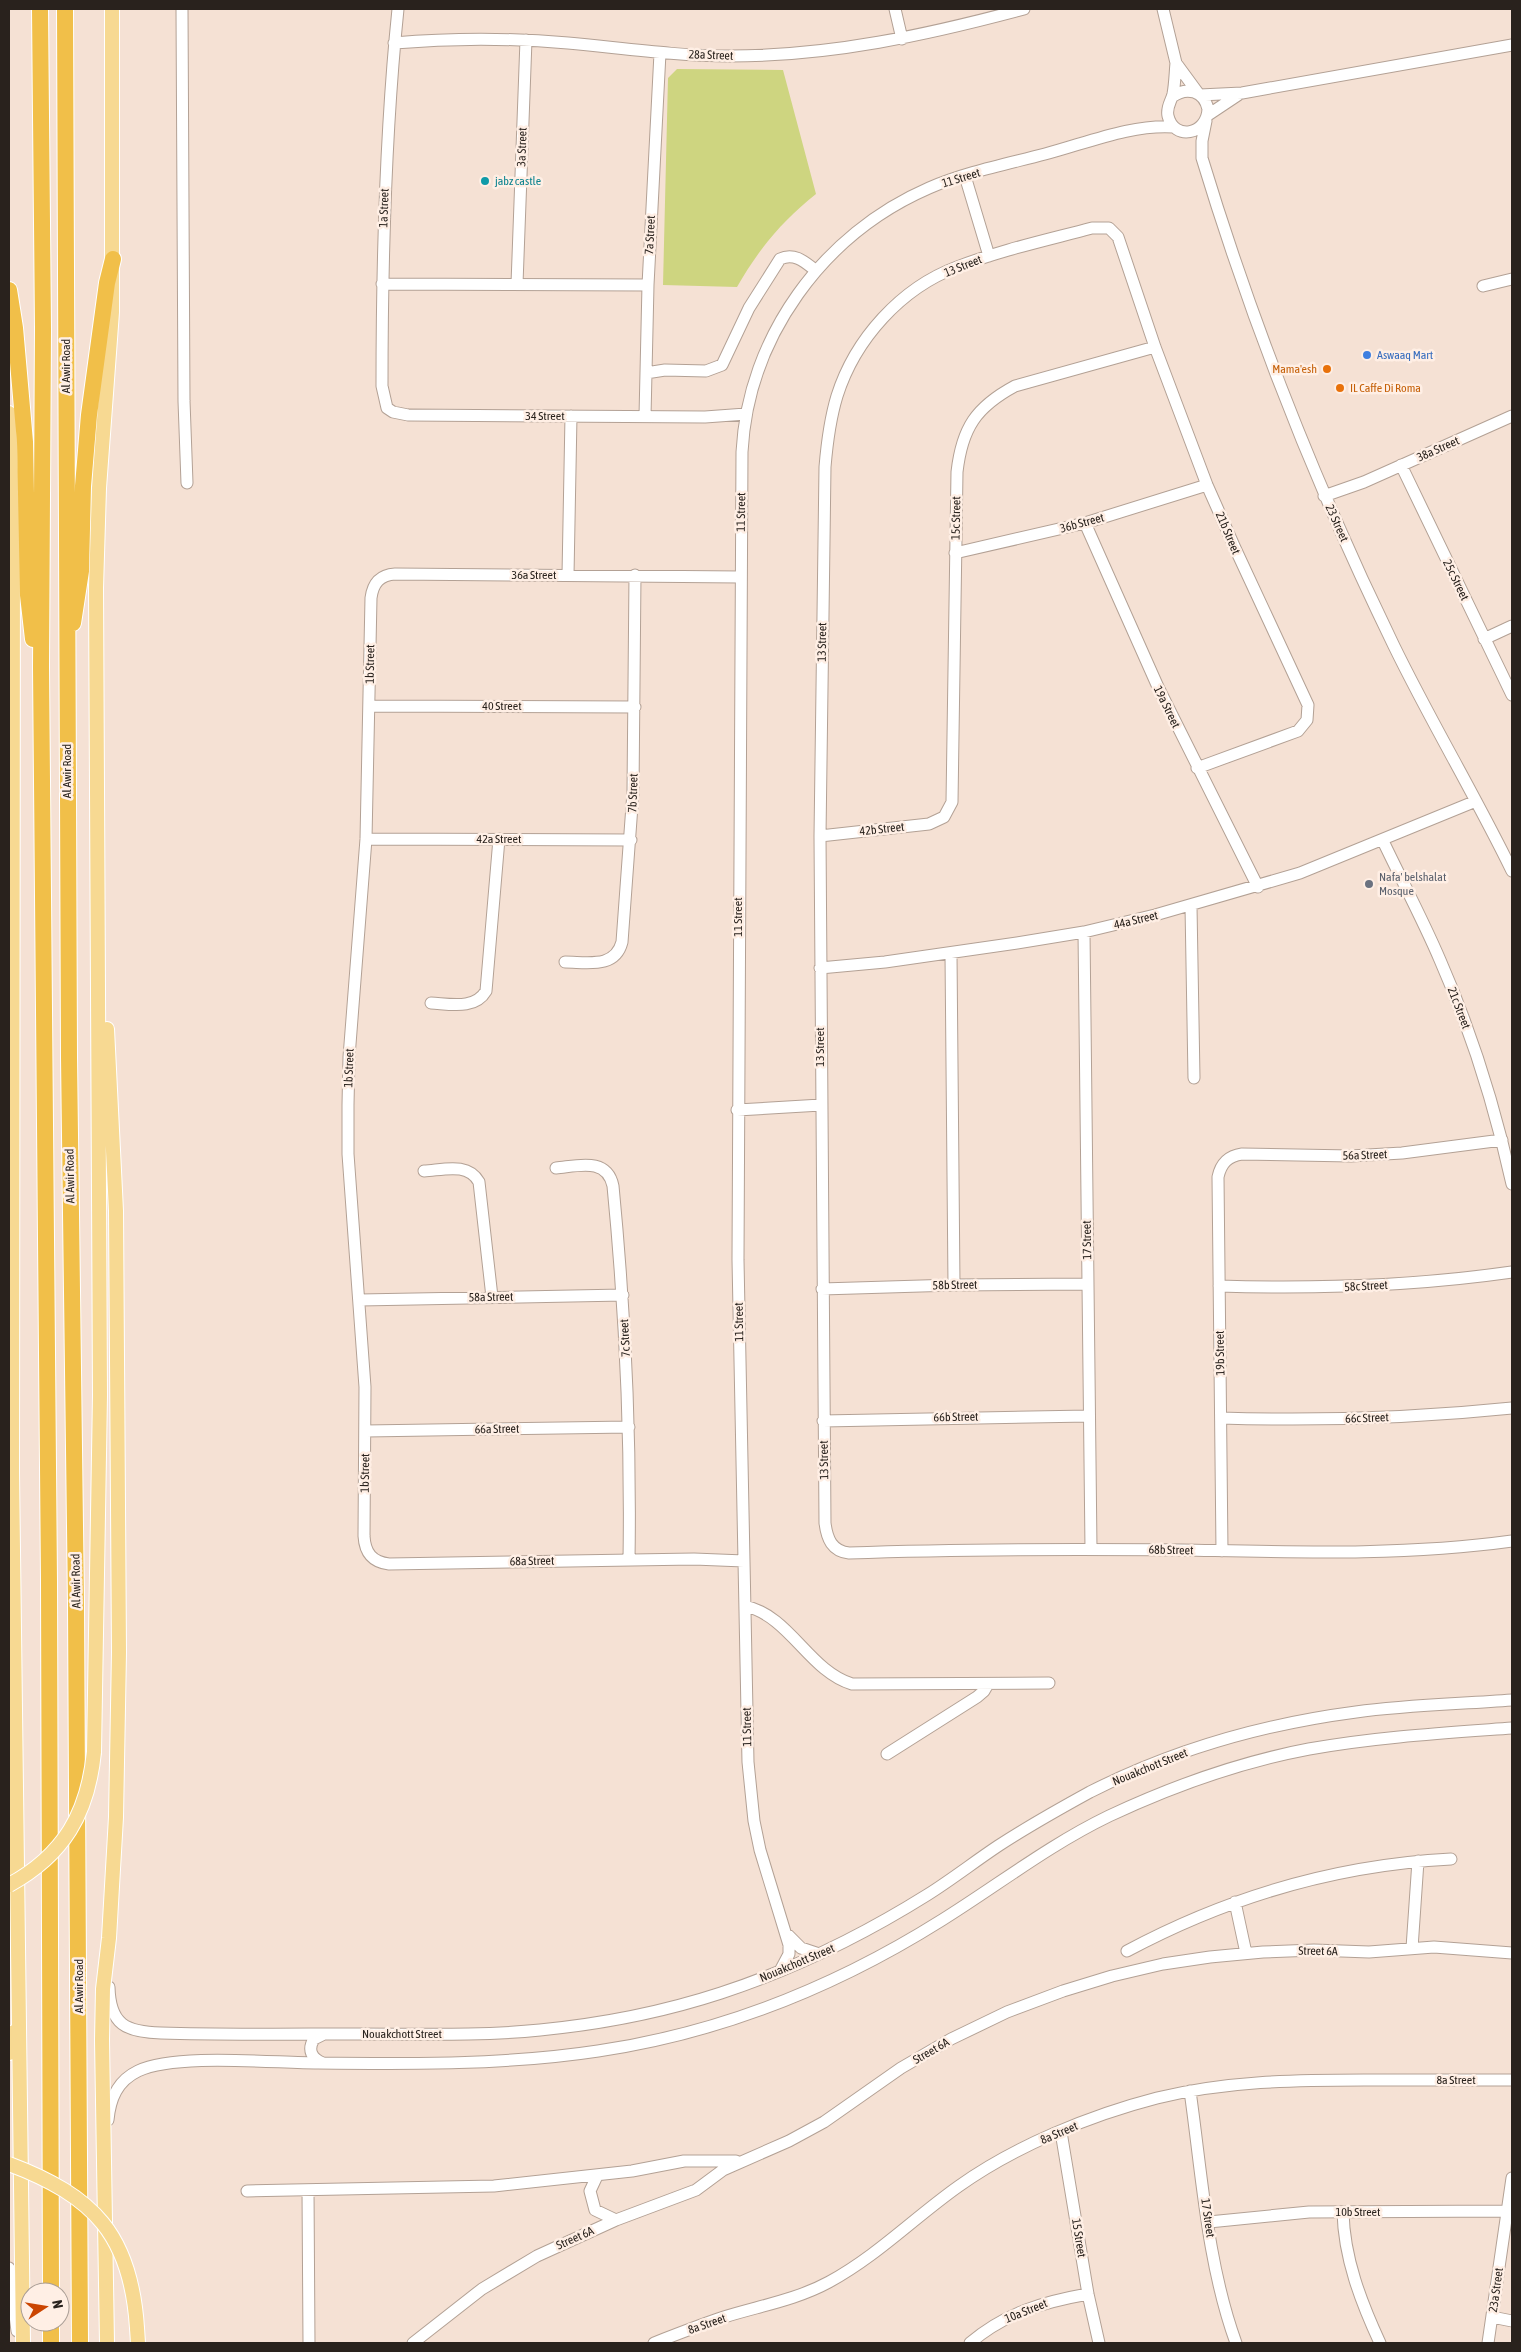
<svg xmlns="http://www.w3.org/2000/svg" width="1521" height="2352" viewBox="0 0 1521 2352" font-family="'Asap Condensed',sans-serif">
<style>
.green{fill:#ced580}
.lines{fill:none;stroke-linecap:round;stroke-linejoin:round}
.minor-casing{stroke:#b3a195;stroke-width:13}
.major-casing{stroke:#fff;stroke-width:16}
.highway-casing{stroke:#fff;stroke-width:18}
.minor{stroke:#fff;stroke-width:11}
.major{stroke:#f7d992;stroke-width:14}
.highway{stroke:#f1bf49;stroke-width:16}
.major-bridge-casing{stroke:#fff;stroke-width:16;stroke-linecap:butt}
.major-bridge{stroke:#f7d992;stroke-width:14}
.culture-dot{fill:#0f9aa8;stroke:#ffefe5;stroke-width:2}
.shop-dot{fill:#3f7fe0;stroke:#ffefe5;stroke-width:2}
.food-dot{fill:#e8710a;stroke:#ffefe5;stroke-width:2}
.worship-dot{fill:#6b7280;stroke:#ffefe5;stroke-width:2}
.labels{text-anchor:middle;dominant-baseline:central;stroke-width:5;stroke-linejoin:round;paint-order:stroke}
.street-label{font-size:12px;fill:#29221d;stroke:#ffefe5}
.culture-label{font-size:12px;fill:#0d838f;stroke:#ffefe5;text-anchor:start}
.shop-label{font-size:12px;fill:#366cbe;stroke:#ffefe5;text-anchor:start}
.food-label{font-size:12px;fill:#c56008;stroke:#ffefe5;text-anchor:end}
.worship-label{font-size:12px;fill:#5b616d;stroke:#ffefe5;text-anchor:start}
</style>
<rect width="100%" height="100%" fill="#f5e1d4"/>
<path class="green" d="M677 69 783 70 816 194C783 220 758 250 737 287L663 285 668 78Z"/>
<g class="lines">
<g class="minor-casing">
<path id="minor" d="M182 9 184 401 187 483
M398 9C385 135 382 260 382 386L387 408 393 412 408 415 705 417 746 414
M895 9 902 39
M1163 9 1176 63 1198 93
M394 43C452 38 510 38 568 43 622 48 676 56 730 56 831 56 927 35 1024 9
M1200 95 1242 93 1512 45
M1172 97C1187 86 1204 91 1208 109 1207 135 1174 141 1168 116 1166 107 1171 102 1173 94 1175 83 1175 73 1176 63
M1208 115 1238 95
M1206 121 1202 141V158C1253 326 1317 488 1394 646 1431 722 1475 795 1512 871
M965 176 989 256
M382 284 648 285
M517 284 526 40
M1483 286 1512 279
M646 373 665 370 706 371 722 365 749 308 780 259C794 252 805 262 815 270
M645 416 648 285 660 53
M1401 465 1512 695
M1324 496 1364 482 1512 416
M1085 523 1158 687 1258 887
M955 553 1085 523 1207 485
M568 575 571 416
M740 577 395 574C380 575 373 583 371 598L366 839 349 1057 348 1105V1154L365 1387 364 1536C365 1553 372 1562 389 1564L694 1559 744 1561
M1484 639 1512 626
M370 706 635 707
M1197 768 1298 731 1307 720 1308 705 1235 548 1207 485 1155 347 1118 237 1109 228H1092C1047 240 1001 250 957 267 901 288 855 339 837 396 830 419 827 443 825 467L820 836 825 1523C827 1539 832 1551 849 1553 961 1549 1072 1549 1183 1550 1293 1552 1403 1556 1512 1541
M820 836 929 824 944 817 952 802 957 472C962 428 976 407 1015 386L1155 347
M366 839 631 840
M1383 841C1402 881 1423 920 1440 960 1472 1033 1495 1107 1512 1184
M1191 906 1194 1078
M1084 932 1091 1549
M951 954 954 1285
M565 962C587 962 615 969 622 942L633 792 635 575
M820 968 885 962 1017 943 1084 932 1155 915 1300 873 1476 801
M431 1003C450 1004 475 1010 486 991L499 839
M737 1110 821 1105
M556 1168C578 1166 607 1157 613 1186 625 1310 631 1435 629 1560
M424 1171C443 1170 468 1162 479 1182L492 1297
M1219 1286C1318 1289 1414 1286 1512 1272
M822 1289 954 1285 1088 1284
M360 1300 623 1295
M1221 1418C1318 1421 1415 1418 1512 1408
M823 1421 1089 1416
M366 1431 629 1427
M1222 1551 1218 1177C1221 1163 1228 1156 1242 1154L1351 1156 1402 1153 1502 1140
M745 1606C790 1616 809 1671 852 1684L1049 1683
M887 1754 977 1697 984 1691 988 1684
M1235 1902 1246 1953
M788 1935 801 1948 819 1954
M1412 1948 1418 1861
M1127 1951C1228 1897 1336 1865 1451 1859
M780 1971 789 1954V1945L760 1850 754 1821 748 1762 738 1260 742 452C748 337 823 234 929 188 966 172 1007 164 1045 154 1087 143 1131 124 1174 127
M109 1987C110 2025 126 2032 161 2033 228 2035 295 2034 361 2034 420 2034 481 2036 540 2030 601 2024 663 2012 721 1993 794 1969 863 1935 927 1895 951 1880 974 1862 998 1846 1027 1827 1059 1809 1090 1792 1173 1750 1264 1724 1356 1712 1407 1705 1460 1704 1512 1700
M323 2063C312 2059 307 2050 314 2039L324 2034
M1190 2091C1202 2175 1207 2263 1236 2343
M108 2120C110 2099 117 2081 138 2071 176 2053 273 2063 318 2063 411 2064 506 2065 598 2051 720 2033 837 1986 942 1920 998 1885 1049 1845 1109 1816 1173 1786 1240 1762 1309 1749 1376 1737 1444 1733 1512 1728
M1061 2132 1088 2294 1099 2343
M597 2176 590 2191 595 2210 616 2220
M308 2190 309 2343
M247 2191 494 2186 632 2171 684 2161H736
M1343 2212C1344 2258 1361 2302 1380 2343
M1209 2222 1309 2212 1507 2211
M9 2268 17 2331
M1492 2317 1512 2321
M413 2343 482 2289 537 2256 616 2220 696 2190 723 2170 789 2141 824 2122 901 2068 951 2039 1007 2012 1063 1991 1112 1976 1163 1964 1210 1957 1263 1952 1314 1950 1369 1952 1434 1947 1512 1953
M654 2343C677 2334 700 2325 724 2317 759 2306 796 2300 829 2282 877 2256 915 2217 959 2186 1015 2146 1091 2115 1157 2098 1226 2081 1294 2080 1364 2080 1413 2080 1463 2080 1512 2080
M970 2343C1005 2313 1043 2302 1088 2294
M1488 2343 1512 2178"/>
</g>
<g class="major-casing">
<path id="major" d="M9 413 13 530 12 1472 23 2343
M94 1752 100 1395 96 588 99 488 112 312V9
M9 2053 14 2032
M137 2328 138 2343
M107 2343 102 2040 103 1989 109 1938 116 1817 119 1652 116 1211 107 1029"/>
</g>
<g class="highway-casing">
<path id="highway" d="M40 9 43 329 41 667 49 1581 51 2292
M65 9 69 1057 76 1604 80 2343
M9 290 15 328 25 442 28 595 33 639
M73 623 81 571 83 486 89 415 107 283 113 259
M51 2322V2343"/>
</g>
<use href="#minor" class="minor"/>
<use href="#major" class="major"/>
<use href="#highway" class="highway"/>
<g class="major-bridge-casing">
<path id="major-bridge" d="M9 1885C64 1855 88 1813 94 1752
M9 2164C94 2196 131 2235 137 2328"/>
</g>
<use href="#major-bridge" class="major-bridge"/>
</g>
<circle class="culture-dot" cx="485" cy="181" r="5"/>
<circle class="shop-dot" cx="1367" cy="355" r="5"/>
<g class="food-dot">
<circle cx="1327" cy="369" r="5"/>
<circle cx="1340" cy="388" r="5"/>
</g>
<circle class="worship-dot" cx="1369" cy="884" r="5"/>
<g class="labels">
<g class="street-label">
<text transform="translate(711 55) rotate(2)">28a Street</text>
<text transform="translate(522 147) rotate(-88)">3a Street</text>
<text transform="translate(961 178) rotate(-17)">11 Street</text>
<text transform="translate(384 208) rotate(-88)">1a Street</text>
<text transform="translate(650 235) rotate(-87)">7a Street</text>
<text transform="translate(963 266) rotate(-22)">13 Street</text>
<text transform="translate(66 366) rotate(-90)">Al Awir Road</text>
<text x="545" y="416">34 Street</text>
<text transform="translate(1438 449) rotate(-24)">38a Street</text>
<text transform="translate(741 512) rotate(-89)">11 Street</text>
<text transform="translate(956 518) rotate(-89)">15c Street</text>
<text transform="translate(1082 523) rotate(-15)">36b Street</text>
<text transform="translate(1337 523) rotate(66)">23 Street</text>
<text transform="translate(1228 533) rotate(67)">21b Street</text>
<text x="534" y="575">36a Street</text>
<text transform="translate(1456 580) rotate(64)">25c Street</text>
<text transform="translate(822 642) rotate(-89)">13 Street</text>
<text transform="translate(370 664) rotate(-89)">1b Street</text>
<text x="502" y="706">40 Street</text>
<text transform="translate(1167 707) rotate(64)">19a Street</text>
<text transform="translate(67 771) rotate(-90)">Al Awir Road</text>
<text transform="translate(633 793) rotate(-88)">7b Street</text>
<text transform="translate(882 829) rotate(-6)">42b Street</text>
<text x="499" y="839">42a Street</text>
<text transform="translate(738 917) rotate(-90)">11 Street</text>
<text transform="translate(1136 920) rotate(-13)">44a Street</text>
<text transform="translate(1459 1008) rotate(69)">21c Street</text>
<text transform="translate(820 1047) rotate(-90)">13 Street</text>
<text transform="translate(349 1068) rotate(-88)">1b Street</text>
<text transform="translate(1365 1155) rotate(-2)">56a Street</text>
<text transform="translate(70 1176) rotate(-91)">Al Awir Road</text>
<text transform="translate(1087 1240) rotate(-91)">17 Street</text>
<text transform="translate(955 1285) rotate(-1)">58b Street</text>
<text transform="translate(1366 1286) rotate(-3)">58c Street</text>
<text transform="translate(491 1297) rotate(-1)">58a Street</text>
<text transform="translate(739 1322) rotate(-91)">11 Street</text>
<text transform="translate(625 1338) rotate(-93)">7c Street</text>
<text transform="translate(1220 1353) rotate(-91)">19b Street</text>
<text transform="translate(956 1417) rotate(-1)">66b Street</text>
<text transform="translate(1367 1418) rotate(-2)">66c Street</text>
<text transform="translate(497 1429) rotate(-1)">66a Street</text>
<text transform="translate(824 1460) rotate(-91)">13 Street</text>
<text transform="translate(365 1473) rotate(-89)">1b Street</text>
<text transform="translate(1171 1550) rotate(1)">68b Street</text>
<text transform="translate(532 1561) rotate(-1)">68a Street</text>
<text transform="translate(76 1581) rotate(-91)">Al Awir Road</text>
<text transform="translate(747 1727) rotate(-91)">11 Street</text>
<text transform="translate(1150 1767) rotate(-22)">Nouakchott Street</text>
<text transform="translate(1318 1951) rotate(1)">Street 6A</text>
<text transform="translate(797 1963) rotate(-23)">Nouakchott Street</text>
<text transform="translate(79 1986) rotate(-90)">Al Awir Road</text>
<text x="402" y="2034">Nouakchott Street</text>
<text transform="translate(931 2051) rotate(-30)">Street 6A</text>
<text x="1456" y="2080">8a Street</text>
<text transform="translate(1059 2133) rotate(-23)">8a Street</text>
<text x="1358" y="2212">10b Street</text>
<text transform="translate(1208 2218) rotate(82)">17 Street</text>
<text transform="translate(575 2238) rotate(-24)">Street 6A</text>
<text transform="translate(1079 2238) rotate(81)">15 Street</text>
<text transform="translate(1496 2290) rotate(-82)">23a Street</text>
<text transform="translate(1026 2311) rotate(-22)">10a Street</text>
<text transform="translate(707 2324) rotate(-19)">8a Street</text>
</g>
<g class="culture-label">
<text x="495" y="181">jabz castle</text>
</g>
<g class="shop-label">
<text x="1377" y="355">Aswaaq Mart</text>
</g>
<g class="food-label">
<text x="1317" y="369">Mama'esh</text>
<text x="1350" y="388" text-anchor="start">IL Caffe Di Roma</text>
</g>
<g class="worship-label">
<text x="1379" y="877">Nafa' belshalat<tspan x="1379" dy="14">Mosque</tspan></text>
</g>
</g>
<rect width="1521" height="2352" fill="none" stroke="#29221d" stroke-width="20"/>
<g transform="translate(45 2307) rotate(78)"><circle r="24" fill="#ffefe5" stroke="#a99d95"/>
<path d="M0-4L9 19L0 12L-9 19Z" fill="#cb4501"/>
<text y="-8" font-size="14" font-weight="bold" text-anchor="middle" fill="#29221d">N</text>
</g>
</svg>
